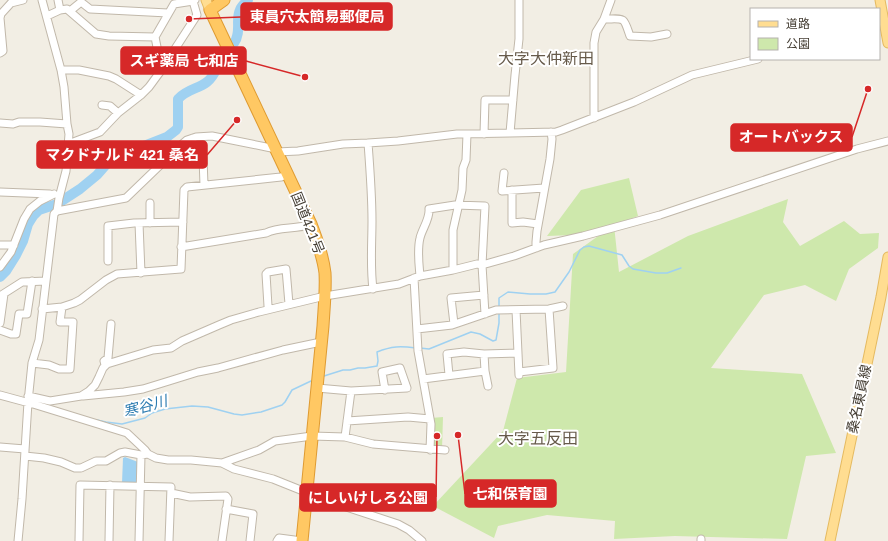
<svg xmlns="http://www.w3.org/2000/svg" width="888" height="541" viewBox="0 0 888 541" font-family="Helvetica,'Noto Sans JP',sans-serif">
<style>
.green{fill:#cee8ac}
.water{fill:#9fd1f1}
.lines{fill:none;stroke-linecap:round;stroke-linejoin:round}
.stream{stroke:#9fd1f1;stroke-width:1.5}
.river{stroke:#9fd1f1;stroke-width:10}
.minor-casing{stroke:#c1b8aa;stroke-width:9}
.major-casing{stroke:#e5ba60;stroke-width:11}
.highway-casing{stroke:#df9b32;stroke-width:13}
.minor{stroke:#fff;stroke-width:7}
.major{stroke:#ffdd91;stroke-width:9}
.highway{stroke:#ffc863;stroke-width:11}
.labels{text-anchor:middle;dominant-baseline:central;stroke-width:4;stroke-linejoin:round;paint-order:stroke}
.street-label{font-size:14px;fill:#453e34;stroke:#fff}
.water-label{font-size:15px;font-style:italic;fill:#2d7cb1;stroke:#fff}
.quarter-label{font-size:16px;fill:#675b4b;stroke:#fff}
.leader{fill:none;stroke:#d62828;stroke-width:1.5}
.callout-dot{fill:#d62828;stroke:#fff;stroke-width:1.5}
.callout{fill:#d62828;stroke:#d62828;stroke-width:1.5}
.callout-label{font-size:15px;text-anchor:middle;font-weight:bold;fill:#fff}
</style>
<rect width="100%" height="100%" fill="#f2eee4"/>
<path class="green" d="M629 178 638 216 614 225 619 272 688 236 788 199 783 222 800 246 844 221 860 234 879 233 878 248 849 269 836 301 805 285 764 295 711 368 802 374 836 453 806 456 787 539 675 536 614 539 615 521 547 515 498 526 494 538 433 506 503 431 517 378 566 372 573 254 601 234 547 236 581 190Z
M443 417 442 449 431 448V418Z"/>
<path class="water" d="M125 457 138 462V482L136 484 122 483 123 458Z"/>
<g class="lines">
<path class="stream" d="M499 308V298L508 292 530 294H546L555 292 569 272 580 250 584 247 589 246 622 255 629 266 633 269 656 273H667L681 268
M420 348 429 349 471 332 480 334 493 341 496 340 499 323V312
M324 376 343 370H350L358 368H365L377 366 378 361 377 352C392 346 400 346 416 348
M97 420 106 422 122 424 145 418 152 413 165 409 192 406 208 407 234 414 242 415 261 412 282 405 285 402 292 390 311 381"/>
<path class="river" d="M0 277 6 271 16 255 23 241 28 224 33 216 39 210 57 204 80 189 97 175 111 159 167 137 176 130 178 127V99C187 89 198 89 207 82 216 75 218 63 224 55 227 51 231 47 234 43 242 32 235 19 240 10 241 6 245 3 248 0"/>
<g class="minor-casing">
<path id="minor" d="M58 0 60 10
M70 11 81 2 90 9 168 13
M47 16 60 10 67 9 96 34 109 36 155 37 174 4 193 1
M604 19C626 19 623 16 630 36L651 37 667 34
M155 37 158 52
M0 53 3 51 0 18 1 14 11 3 23 0
M61 70H79L109 76 116 79 141 95
M102 105 110 106 118 113
M594 118V43L596 32 604 19 611 0
M0 123 13 124 19 122H40L67 124
M510 133 515 75 519 39V0
M484 134 485 100H513
M193 138 192 156H202L203 158 204 185
M368 143C370 169 372 195 372 221 372 243 370 266 373 289
M68 144 100 132 118 113 141 95 149 87 160 72 197 15 193 1 195 0
M277 152 298 151 343 144 368 143 398 141 457 134 510 133 556 132 562 130 634 102 692 75 758 59
M504 173 502 191 544 188
M512 190V223L523 222 538 224
M0 192 50 194
M150 203V223
M57 211 126 198 180 146 187 140 196 137 212 136 276 149
M139 223 141 273
M0 245H14
M181 247 266 233C280 226 296 230 311 224
M536 248V242L537 231 550 159 552 139 551 132
M108 261V226L134 223 183 222
M0 267 11 252 24 219 30 209 40 201 54 194
M453 270V230L462 190 463 168 466 160 467 134
M420 276C419 264 417 250 420 238 422 229 430 219 429 209L455 205 485 206 482 265 485 314
M414 278 418 351 431 424 430 450
M0 296 22 282 46 281
M42 309 62 307 74 303 80 300 106 280 117 274 181 269 184 190 187 187 281 177 288 174
M270 309 268 306 266 274 268 272 286 269 289 304
M516 310 519 375
M0 323 4 294
M454 324 451 298 484 295
M417 329 452 325 496 310 549 309 563 306
M0 330 11 334H16L19 314H27L32 281
M484 354 485 371 488 386
M32 363 49 365 59 369H70L73 322H60L62 307
M105 365 104 361 108 358 111 324
M519 372 553 368 549 309
M449 375 447 354 464 352 484 354 518 353
M423 379 485 371
M317 388 351 391 407 388 400 368 382 372 385 390
M0 395 33 404 127 433 145 450 148 454
M28 396 50 401 81 396 89 391 95 385 99 377 103 368 107 364 153 350 171 348 182 341 219 325 231 320 259 312 325 296 399 284 420 276 453 270 477 264 482 265 514 256 544 245 583 236 660 215 857 149 888 141
M83 396 124 392 143 389 169 381 198 372 218 368 283 350 321 342
M347 421 408 417 430 419
M345 437 351 391
M0 447 25 449
M25 456 44 458 61 462 75 468H81L96 461H106L120 453 125 452 141 455 148 454 156 458 168 460H191L222 463 234 469 273 479 328 501 398 524 409 530 422 541
M222 463 259 450 275 441 312 436 345 437 373 444 445 450
M171 493 190 497 226 496 228 499 222 541
M226 509 253 514 250 541
M18 541 22 499 28 402 32 363 39 340 54 214 57 211 59 198 66 171 69 134 67 124 64 87 61 70 42 0
M79 541 80 485 171 487 169 541
M109 541 110 485
M139 541 141 455
M277 541 279 538 302 541
M701 541V539"/>
</g>
<g class="major-casing">
<path id="major" d="M206 0 210 10
M880 0 888 43
M830 541 881 297 888 257"/>
</g>
<g class="highway-casing">
<path id="highway" d="M224 0 210 10 311 224C317 240 323 256 325 273 326 290 324 308 323 326L302 541"/>
</g>
<use href="#minor" class="minor"/>
<use href="#major" class="major"/>
<use href="#highway" class="highway"/>
</g>
<g class="labels">
<g class="street-label">
<text transform="translate(308 223) rotate(68)">国道421号</text>
<text transform="translate(859 399) rotate(-78)">桑名東員線</text>
</g>
<g class="water-label">
<text transform="translate(145 406) rotate(-15)">寒谷川</text>
</g>
<g class="quarter-label">
<text x="546" y="58">大字大仲新田</text>
<text x="538" y="438">大字五反田</text>
</g>
</g>
<path class="leader" d="M189 19L241 17M305 77L246 61M868 89L852 137M237 120L207 155M458 435L465 494M437 436L436 497"/>
<g class="callout-dot">
<circle cx="189" cy="19" r="4"/>
<circle cx="305" cy="77" r="4"/>
<circle cx="868" cy="89" r="4"/>
<circle cx="237" cy="120" r="4"/>
<circle cx="458" cy="435" r="4"/>
<circle cx="437" cy="436" r="4"/>
</g>
<g class="callout">
<rect x="241" y="3" width="151" height="27" rx="4"/>
<rect x="121" y="47" width="125" height="27" rx="4"/>
<rect x="731" y="124" width="121" height="27" rx="4"/>
<rect x="37" y="141" width="170" height="27" rx="4"/>
<rect x="465" y="480" width="91" height="27" rx="4"/>
<rect x="300" y="484" width="136" height="27" rx="4"/>
</g>
<g class="callout-label">
<text x="317" y="22">東員穴太簡易郵便局</text>
<text x="184" y="66">スギ薬局 七和店</text>
<text x="791" y="142">オートバックス</text>
<text x="122" y="160">マクドナルド 421 桑名</text>
<text x="510" y="499">七和保育園</text>
<text x="368" y="503">にしいけしろ公園</text>
</g>
<rect x="750" y="8" width="130" height="52" fill="#ffffff" stroke="#b5b2ae"/>
<rect x="758" y="21" width="20" height="6" fill="#ffdd91" stroke="#b5b2ae"/>
<text x="786" y="28" font-size="12" fill="#453e34">道路</text>
<rect x="758" y="38" width="20" height="12" fill="#cee8ac" stroke="#b5b2ae"/>
<text x="786" y="48" font-size="12" fill="#453e34">公園</text>
</svg>
